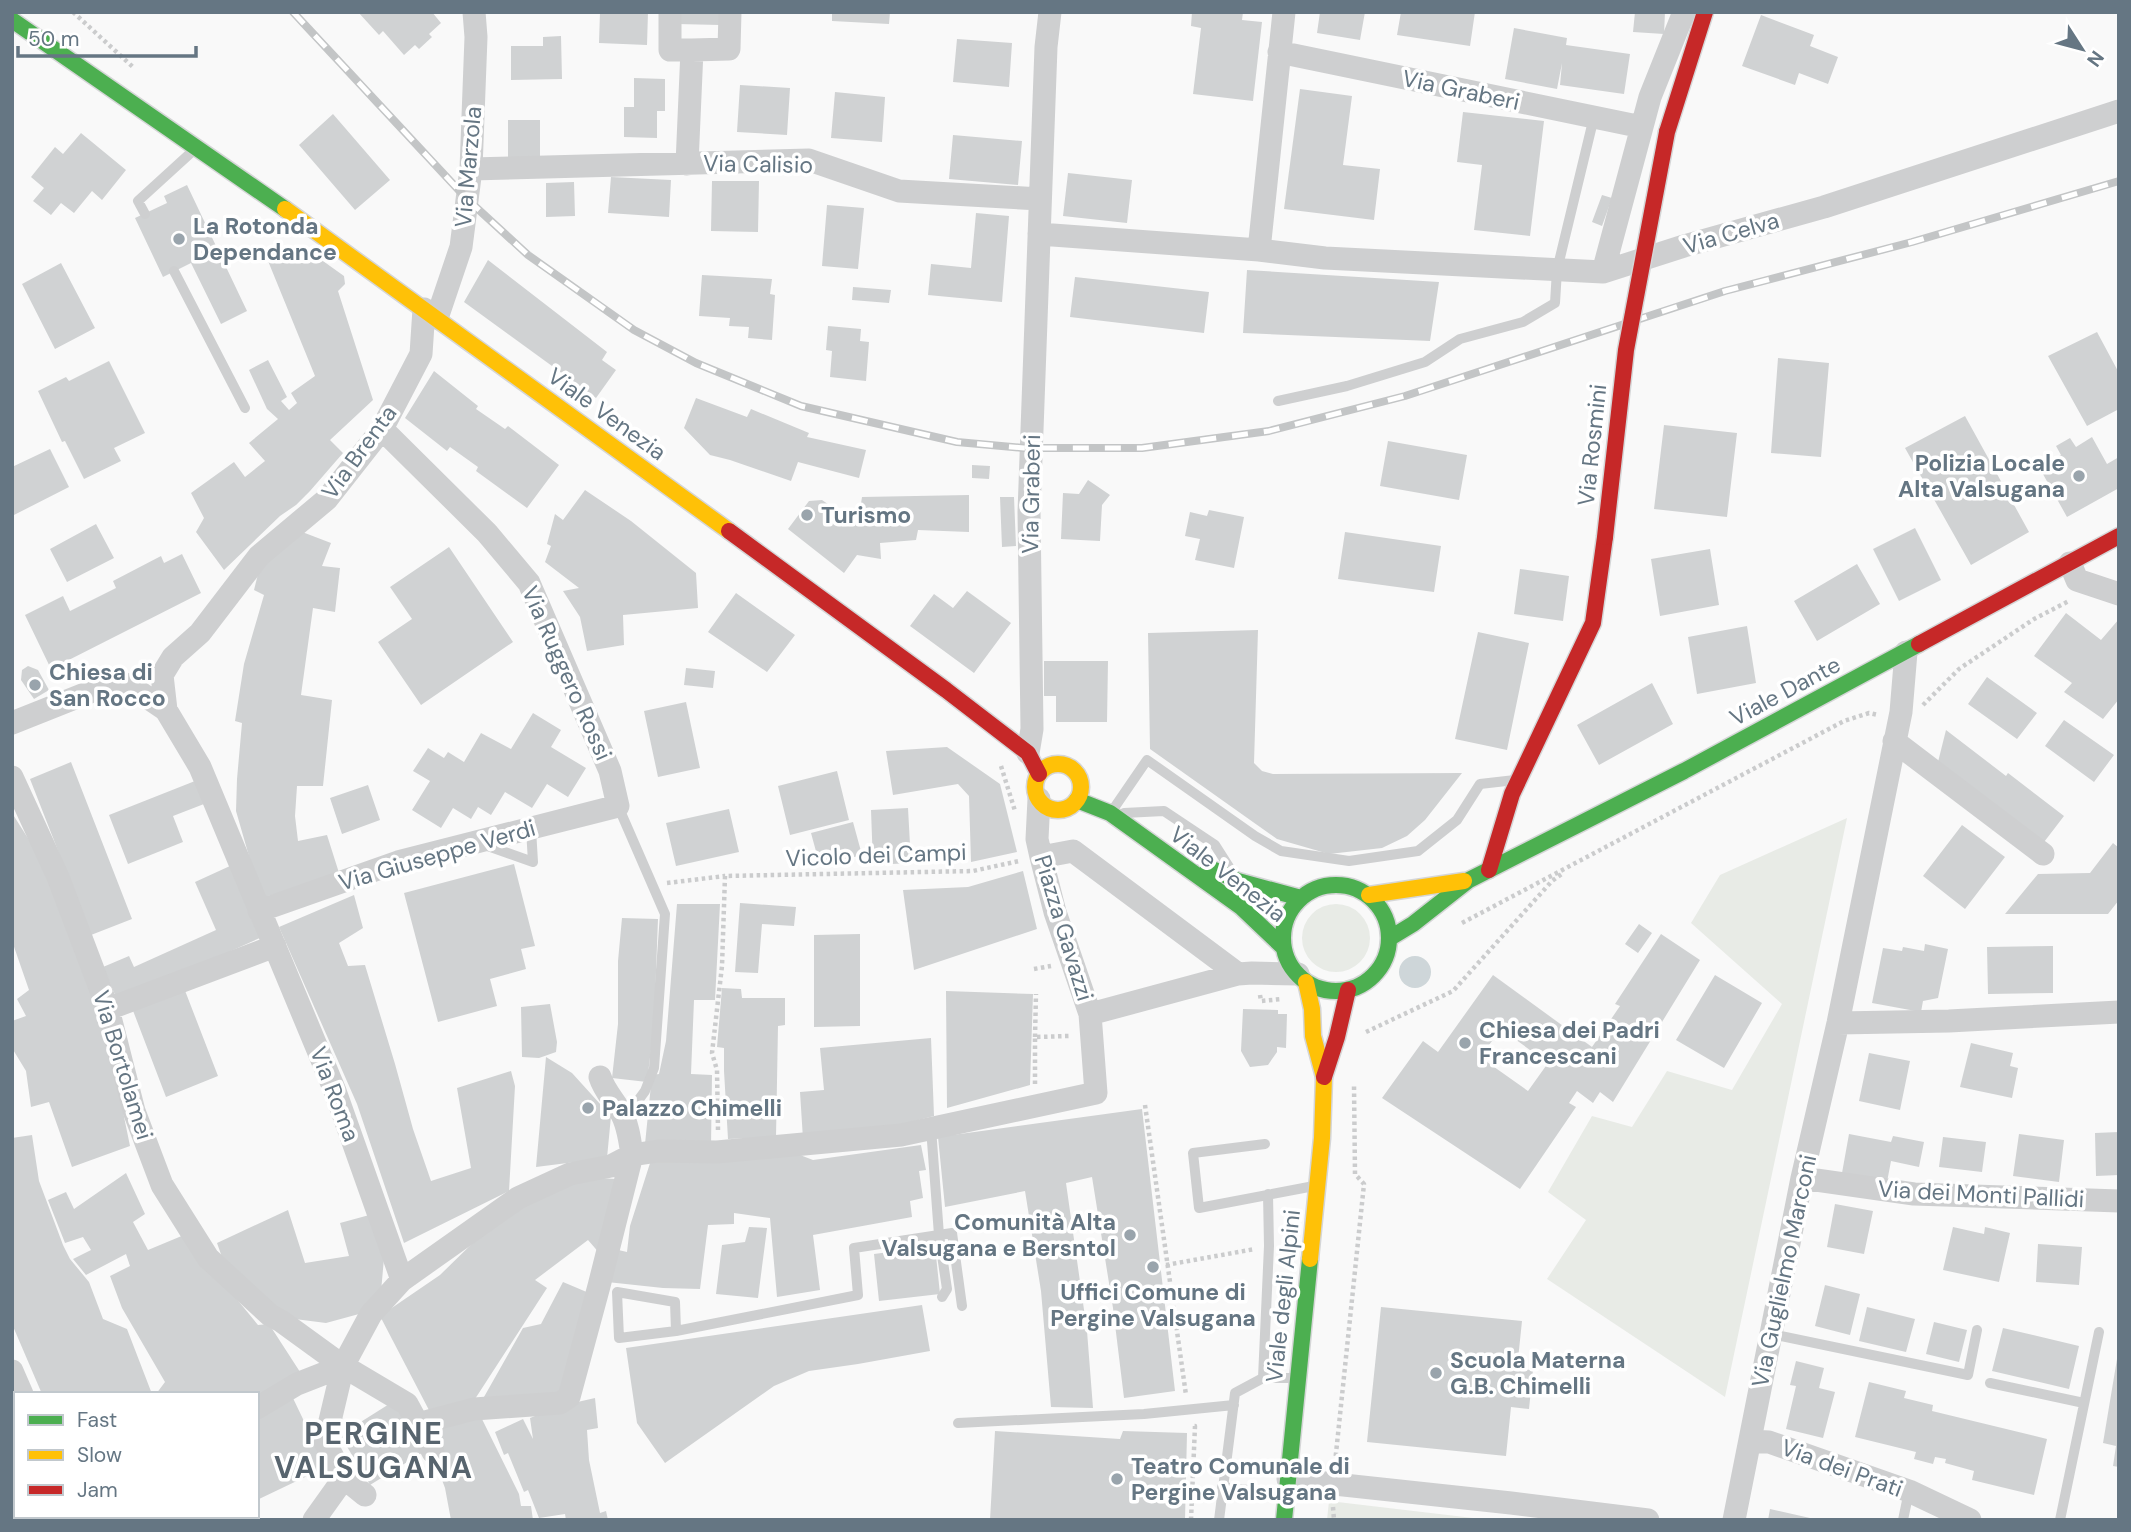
<svg xmlns="http://www.w3.org/2000/svg" width="2131" height="1532" viewBox="0 0 2131 1532" font-family="'DM Sans',sans-serif">
<style>
.green{fill:#e8ebe6}
.water{fill:#ced6d9}
.building{fill:#d0d2d3;fill-rule:evenodd}
.lines{fill:none;stroke-linecap:round;stroke-linejoin:round}
.fast-casing{stroke:#d5d6d7;stroke-width:19}
.slow-casing{stroke:#d5d6d7;stroke-width:19}
.jam-casing{stroke:#d5d6d7;stroke-width:19}
.path{stroke:#cbcccd;stroke-width:4.5;stroke-dasharray:3.5 3.5;stroke-linecap:butt}
.lane{stroke:#cecfd0;stroke-width:10}
.street{stroke:#cecfd0;stroke-width:23}
.fast{stroke:#4caf50;stroke-width:16}
.slow{stroke:#ffc107;stroke-width:16}
.jam{stroke:#c62828;stroke-width:16}
.rail-casing{stroke:#c3c5c6;stroke-width:8}
.rail{stroke:#fff;stroke-width:5;stroke-dasharray:16;stroke-linecap:butt}
.jam-bridge-casing{stroke:#d5d6d7;stroke-width:19;stroke-linecap:butt}
.jam-bridge{stroke:#c62828;stroke-width:16}
.poi-dot{fill:#99a4ac;stroke:#fff;stroke-width:2.5}
.labels{text-anchor:middle;dominant-baseline:central;stroke-width:7;stroke-linejoin:round;paint-order:stroke}
.street-label{font-size:23px;fill:#657683;stroke:#fff}
.poi-label{font-size:23px;font-weight:bold;fill:#657683;stroke:#fff;text-anchor:start}
.district-label{font-size:30px;font-weight:bold;letter-spacing:2px;fill:#57646e;stroke:#fff}
</style>
<rect width="100%" height="100%" fill="#f9f9f9"/>
<path class="green" d="M1847 818 1725 1397 1547 1279 1586 1220 1548 1192 1592 1116 1632 1127 1667 1071 1732 1090 1782 1004 1691 923 1720 875Z
M1302 938a34 34 0 1 1 68 0a34 34 0 1 1-68 0Z
M1329 1501 1490 1520H1327Z"/>
<path class="water" d="M1399 972a16 16 0 1 1 32 0a16 16 0 1 1-32 0Z"/>
<path class="building" d="M358 12H432L441 23 429 34 432 37 419 49 415 45 404 55 383 31 379 35Z
M600 12H648L647 45 599 43Z
M677 12H720V25L677 24Z
M832 12H890L889 24 832 21Z
M1192 12H1243L1242 20 1262 22 1253 101 1193 94 1201 28 1191 26Z
M1320 12H1365L1360 40 1317 33Z
M1401 12H1475L1470 46 1397 35Z
M1635 12H1665L1664 34 1633 32Z
M1761 15 1814 35 1810 46 1838 57 1828 84 1799 73 1795 85 1742 66Z
M1514 28 1567 38 1566 45 1630 54 1624 94 1560 85 1562 63 1557 89 1505 79Z
M561 36 562 79 511 80V46H543V37Z
M957 39 1012 43 1009 87 953 82Z
M634 78 665 79V111H657V138L624 137V107H634Z
M740 85 790 88 787 135 737 132Z
M1300 89 1352 96 1343 165 1380 169 1374 220 1284 209Z
M835 92 885 97 882 142 831 138Z
M1463 112 1544 121 1530 236 1474 230 1482 165 1457 162Z
M333 114 390 180 355 210 299 145Z
M508 120H540V161L508 162Z
M81 133 126 170 102 200 92 191 74 213 61 203 51 215 33 201 44 188 31 177 55 147 63 154Z
M953 135 1022 141 1018 185 949 179Z
M1068 173 1132 180 1127 223 1063 216Z
M611 177 671 180 669 217 608 213Z
M712 181H759L758 232 711 231Z
M574 182 575 216 546 217V183Z
M187 185 247 311 221 324 191 263 163 277 135 218 167 203 164 196Z
M1602 195 1612 198 1602 226 1592 222Z
M827 205 864 208 858 269 822 266Z
M976 213 1009 216 1002 302 928 295 931 264 971 268Z
M275 245 286 248 292 246 297 258 307 254 316 256 344 276 345 284 338 291 373 400 330 440 343 453 310 491 296 505 280 516 224 570 196 532 204 518 191 493 234 462 245 477 265 461 249 443 278 419 267 409 249 370 268 360 287 397 281 401 289 410 297 403 291 393 315 376 266 256 270 250Z
M488 260 607 352 602 360 616 370 596 398 464 302Z
M61 263 95 328 55 349 22 284Z
M1247 270 1439 282 1430 341 1243 333Z
M702 275 772 279 770 294 775 295 772 340 748 338 749 327 729 326 730 318 699 316Z
M1075 277 1209 292 1204 333 1070 317Z
M853 287 891 290 889 303 852 300Z
M828 326 861 329 860 341 869 342 866 381 830 377 832 351 826 350Z
M2097 332 2119 373V409L2087 426 2048 356Z
M1778 358 1829 363 1821 457 1771 453Z
M109 361 145 433 114 448 121 461 84 479 65 441 62 442 38 391 66 377 69 381Z
M434 371 478 406 476 409 505 429 508 426 559 465 527 508 476 471 478 467 450 447 447 451 405 418Z
M696 398 747 417 751 409 809 433 807 437 866 450 859 478 798 462 791 481 730 460 710 455 684 428Z
M1965 416 2029 532 1971 565 1905 448Z
M1664 425 1737 433 1727 517 1654 509Z
M2092 437 2107 464 2119 457V488L2067 517 2039 467 2061 455 2056 446 2070 438 2076 447Z
M1388 441 1467 455 1459 500 1380 486Z
M50 449 69 487 12 516V467Z
M972 465 990 466 989 479 972 478Z
M1088 480 1110 495 1102 505 1100 541 1061 539 1063 493 1079 494Z
M585 490 631 521 696 573 698 608 623 615 624 645 587 651 580 617 563 591 579 588 545 562 551 546 547 544 555 514 563 520Z
M969 495V532L918 530 916 540 880 543 881 559 857 555 844 573 788 529 809 501 822 500 854 522 859 517 862 497Z
M1000 497H1014L1016 546 1002 547Z
M1209 510 1244 517 1234 568 1195 560 1200 539 1185 536 1190 512 1207 516Z
M96 524 114 558 67 582 50 549Z
M1915 528 1941 580 1899 601 1873 549Z
M297 530 331 543 322 566 340 568 335 612 313 608 301 695 332 700 323 786H297L295 816 298 841 327 835 340 876 261 898 236 811 237 779 242 723 235 721 244 664 264 595 254 590 258 574 269 553Z
M1345 532 1441 546 1434 592 1338 579Z
M449 547 513 642 421 705 378 642 412 619 390 587Z
M1710 549 1719 605 1660 616 1651 559Z
M182 554 201 593 51 669 25 615 63 596 70 611 116 588 113 581 161 556 164 563Z
M1857 564 1880 604 1817 641 1794 601Z
M1520 569 1569 576 1563 621 1514 614Z
M967 591 1011 623 974 673 910 626 934 594 953 608Z
M736 593 795 635 767 672 708 632Z
M2066 613 2101 640 2119 619V699L2103 719 2064 692 2072 683 2034 656Z
M1747 626 1756 683 1697 694 1688 637Z
M1258 630 1254 763 1262 771 1273 774 1462 773 1425 820 1407 836 1382 848 1329 854 1277 839 1150 749 1148 633Z
M1478 632 1529 643 1507 750 1455 739Z
M1044 661H1108L1107 722H1056V696H1044Z
M28 666 38 670 49 690 34 699 21 680 22 670Z
M686 668 715 671 713 688 684 685Z
M1987 677 2037 713 2017 739 1968 704Z
M1652 683 1673 724 1599 765 1577 725Z
M686 702 700 768 658 777 644 711Z
M533 713 561 730 551 747 586 768 568 797 547 784 532 808 505 792 491 815 478 807 471 819 453 808 441 828 412 810 430 781 413 771 428 748 444 758 448 752 464 762 481 733 511 749Z
M2064 720 2114 755 2094 782 2045 746Z
M1946 730 2006 776 2008 773 2064 816 2041 846 1937 766Z
M947 747 1000 784 1017 852 971 862 969 796 958 784 893 795 886 751Z
M71 762 132 919 91 935 30 779Z
M837 771 849 820 790 835 778 786Z
M195 781 204 804 173 816 183 842 128 864 109 815Z
M368 785 380 820 342 834 330 798Z
M908 808 911 863 873 865 871 810Z
M729 809 739 852 676 866 666 823Z
M12 813 50 873 93 994 112 1058 130 1146 72 1167 49 1102 31 1107 26 1071 12 1048V1021L26 1016 17 999 29 990 12 941Z
M853 822 862 855 820 866 811 833Z
M1962 825 2005 857 1965 909 1923 876Z
M2113 843 2119 848V900L2108 914H2005L2038 874 2090 873Z
M514 864 535 946 521 949 526 969 490 979 497 1006 438 1022 404 893Z
M230 866 262 937 144 990 116 997 103 967 129 956 134 967 216 930 195 882Z
M1023 871 1037 929 914 970 903 890 968 887Z
M354 895 363 928 339 943 348 966 365 965 395 1064 413 1129 431 1181 471 1168 457 1088 511 1071 515 1086 509 1191 404 1243 357 1104 279 927Z
M740 903 796 907 794 926 762 924 758 973 735 972Z
M677 904H720L715 1000H694L691 1074 712 1075 711 1146 645 1144 652 1075 659 1074 666 1041Z
M622 918 658 919 654 1025 647 1082 612 1078 618 1024V961Z
M1639 924 1652 933 1638 953 1625 944Z
M860 934V1026L814 1027V935Z
M1661 934 1700 960 1613 1102 1600 1092 1593 1103 1577 1091 1569 1103 1576 1107 1520 1189 1382 1098 1423 1041 1438 1052 1493 975 1592 1047 1620 1006 1615 1004ZM1501 1029 1548 1063 1528 1091 1480 1057Z
M1925 944 1948 949 1938 998 1923 1001 1921 1012 1872 1003 1883 948 1902 951 1903 947 1924 951Z
M2053 946V993L1988 994 1987 947Z
M1715 975 1762 1003 1724 1068 1676 1040Z
M184 988 218 1076 166 1097 132 1008Z
M722 988 741 989 742 998H785V1025L778 1026 776 1137 728 1139 724 1071V1048L717 1047Z
M946 991 1033 994 1030 1085 947 1108Z
M550 1004 557 1042 556 1052 539 1058 522 1057 521 1007Z
M1243 1009 1278 1010V1014H1287L1286 1048 1277 1047V1052L1268 1065 1250 1067 1241 1051Z
M931 1038 934 1116 903 1124 803 1139 800 1092 824 1090 820 1048Z
M1971 1043 2013 1053 2010 1066 2018 1068 2012 1098 1960 1087Z
M1869 1053 1910 1061 1900 1110 1859 1101Z
M546 1057 572 1073 611 1116 607 1158 536 1167Z
M1142 1109 1175 1391 1124 1398 1113 1308 1092 1177 1066 1183 1087 1331 1093 1408 1051 1407 1041 1291 1025 1191 945 1207 938 1137Z
M2119 1132V1175L2096 1176 2095 1133Z
M1849 1134 1891 1142 1893 1136 1924 1142 1919 1167 1891 1161 1887 1182 1842 1173Z
M2019 1134 2064 1140 2059 1182 2013 1176Z
M32 1135 39 1181 63 1245 70 1259 89 1282 103 1319 127 1329 152 1394H42L12 1324V1138Z
M1943 1137 1986 1142 1982 1172 1939 1167Z
M921 1145 926 1170 919 1171 923 1198 910 1201 912 1217 813 1235 820 1290 777 1297 770 1218 734 1213V1224L708 1225 700 1289 663 1288 607 1282 614 1249 627 1252 630 1226 651 1160 800 1155 813 1160Z
M126 1173 145 1214 133 1222 148 1250 184 1235 258 1325 269 1324 302 1375 257 1402V1394H156L165 1382 122 1308 110 1276 130 1266 126 1254 86 1275 73 1259 91 1250 83 1237 65 1243 48 1200 66 1192 74 1209Z
M598 1178 617 1179 601 1255 588 1240 535 1280 547 1288 475 1399 431 1414 380 1316 440 1275 487 1229 532 1200 576 1179Z
M1835 1204 1873 1211 1864 1254 1827 1247Z
M288 1210 305 1263 349 1256 340 1223 373 1214 384 1258 381 1292 359 1314 326 1323 295 1319 264 1301 223 1260 217 1243Z
M749 1227 767 1228 758 1298 716 1294 722 1245 745 1242Z
M1953 1227 1984 1234 1985 1227 2010 1233 1999 1282 1943 1270Z
M2038 1244 2082 1247 2079 1285 2036 1282Z
M935 1246 940 1294 879 1301 874 1254Z
M563 1282 589 1293 558 1401 480 1404 523 1328 541 1324Z
M1825 1285 1860 1294 1850 1335 1815 1326Z
M922 1305 930 1351 858 1364 809 1371 774 1386 665 1463 637 1423 626 1348Z
M1381 1307 1522 1321 1517 1369 1533 1370 1529 1409 1511 1407 1506 1456 1367 1442Z
M1867 1307 1915 1319 1906 1352 1859 1341Z
M1934 1322 1967 1330 1959 1362 1926 1354Z
M2003 1328 2079 1346 2069 1389 1992 1371Z
M2117 1359H2119V1467L2113 1466 2116 1446 2103 1443Z
M1796 1361 1824 1368 1819 1388 1835 1392 1823 1438 1786 1429 1796 1386 1790 1385Z
M1869 1382 1906 1391 1904 1398 1933 1405 1932 1411 2047 1439 2034 1495 1972 1480 1974 1471 1945 1463 1946 1459 1935 1457 1933 1464 1914 1459 1916 1452 1855 1437Z
M291 1394 326 1467 257 1500V1415Z
M595 1398 598 1428 587 1430 589 1460 600 1513 606 1511 608 1520H566L565 1514 539 1518 528 1490 524 1492 508 1453 504 1455 495 1432 523 1419 533 1439 530 1418 560 1406Z
M394 1401 425 1451 370 1485 340 1435Z
M12 1410 16 1419V1516H58L59 1520H12Z
M480 1415 519 1494 521 1506H531L533 1520H451L445 1488 439 1472 443 1467 431 1428Z
M995 1431 1120 1439 1123 1431 1187 1433 1185 1520H990Z
M1770 1509 1810 1518 1809 1520H1768Z
M95 1516H183L185 1520H97Z
M218 1516H236L238 1520H211Z"/>
<g class="lines">
<g class="fast-casing">
<path id="fast" d="M12 20 285 209
M1077 800 1110 813 1241 907 1284 948
M1208 867 1238 881 1301 898
M1283 938a53 53 0 1 1 106 0a53 53 0 1 1-106 0Z
M1390 938 1413 924 1469 880 1684 771 1919 644
M1284 1520 1310 1259"/>
</g>
<g class="slow-casing">
<path id="slow" d="M285 209 729 531
M1035 787a23 23 0 1 1 46 0a23 23 0 1 1-46 0Z
M1369 895 1464 881
M1306 982 1312 1009 1313 1036 1324 1077 1322 1138 1310 1259"/>
</g>
<g class="jam-casing">
<path id="jam" d="M1667 132 1705 12
M729 531 946 690 1028 753 1039 774
M1919 644 2119 536
M1489 870 1512 794 1593 623 1605 537
M1324 1077 1337 1037 1348 990"/>
</g>
<path class="path" d="M73 12 134 68
M1923 705 1959 669 2034 619 2069 601
M1001 766 1015 811
M667 883 725 876
M1462 923 1844 721 1869 713 1878 715
M1034 969 1051 966
M1373 982 1387 964
M1260 995 1261 1001 1282 999
M1366 1032 1453 991 1552 881 1563 873
M1035 1037 1036 994
M1035 1084V1037L1069 1036
M1145 1105 1186 1395
M718 1130 717 1070 712 1053 722 966 725 876 973 871 1019 861
M1166 1265 1255 1249
M1335 1463 1364 1184 1355 1174 1354 1085
M1333 1507 1334 1520
M1191 1520 1195 1426H1192"/>
<path class="lane" d="M145 214 138 201 195 149
M174 271 245 408
M1278 401 1347 386 1425 362 1460 339 1523 322 1555 303 1557 270 1594 117
M618 806 665 914 654 1068 645 1091 624 1120
M1112 811 1147 760 1255 836 1281 851 1349 861 1418 851 1457 820 1480 784 1515 780
M1124 813 1164 811 1215 845 1229 867
M482 844 533 862 531 829
M1265 1144 1193 1153 1199 1208 1314 1186
M1268 1194 1269 1246 1263 1378H1294
M942 1297 947 1289 939 1235 952 1233 962 1306
M676 1331 675 1302 617 1292 619 1338 676 1331 858 1295 854 1248 939 1235 931 1128
M1771 1334 1968 1375 1977 1330
M1990 1383 2084 1403
M958 1423 1144 1414 1234 1405
M1222 1487 1282 1494
M1219 1520 1235 1393 1263 1378
M1903 1520 1909 1491
M2060 1520 2099 1332"/>
<path class="street" d="M670 12V50H692L687 164
M692 50 729 49 730 12
M1279 52 1642 127
M471 169 809 160 899 191 1040 199
M1039 234 1259 250 1325 258 1603 272 1684 246 1824 207 2119 111
M1259 250 1284 12
M1603 272 1650 97 1684 12
M437 318 461 247 471 169 476 37 474 12
M2070 563 2077 580 2119 594
M166 710 162 675 173 657 200 633 259 556 327 499 382 429 421 354 424 309
M12 723 115 682 129 685 166 710 200 767 335 1091 402 1280
M1894 741 2043 854
M1028 753 1032 729 1029 512 1046 47 1050 12
M12 777 58 877 108 1009 134 1111 162 1185 208 1258 270 1315 281 1321 343 1366 407 1404 433 1452
M1041 857 1073 851 1238 974
M259 911 398 862 618 806 610 771 529 583 487 533 382 429
M108 1009 275 946
M1090 1014 1238 974 1252 973 1298 974
M1838 1023 1949 1021 2119 1012
M1802 1178 1914 1194 2119 1201
M12 1371 22 1394
M257 1408 297 1384 343 1366 371 1314 402 1280 518 1198 570 1174 611 1166 632 1155 658 1151 717 1152 901 1135 1096 1093 1090 1014 1055 912 1041 857 1037 839 1039 799
M417 1424 474 1409 560 1403 569 1397 599 1286 632 1155C630 1141 628 1123 620 1111 613 1099 604 1090 600 1077
M1750 1441 1769 1442 1909 1491 1970 1520
M344 1478 365 1495
M1288 1479 1511 1503 1648 1520
M82 1516 84 1520
M314 1520 344 1478 325 1442 343 1366
M1734 1520 1802 1178 1838 1023 1901 712 1906 652"/>
<use href="#fast" class="fast"/>
<use href="#slow" class="slow"/>
<use href="#jam" class="jam"/>
<g class="rail-casing">
<path id="rail" d="M293 12 467 199 528 255 634 330 696 363 801 406 957 442 1024 448H1142L1269 431 1405 396 1725 291 1912 242 2119 181"/>
</g>
<use href="#rail" class="rail"/>
<g class="jam-bridge-casing">
<path id="jam-bridge" d="M1605 537 1626 350 1667 132"/>
</g>
<use href="#jam-bridge" class="jam-bridge"/>
</g>
<g class="poi-dot">
<circle cx="179" cy="239" r="7"/>
<circle cx="2079" cy="476" r="7"/>
<circle cx="807" cy="515" r="7"/>
<circle cx="35" cy="685" r="7"/>
<circle cx="1465" cy="1043" r="7"/>
<circle cx="588" cy="1108" r="7"/>
<circle cx="1130" cy="1235" r="7"/>
<circle cx="1153" cy="1267" r="7"/>
<circle cx="1436" cy="1373" r="7"/>
<circle cx="1117" cy="1479" r="7"/>
</g>
<g class="labels">
<g class="street-label">
<text transform="translate(1461 90) rotate(12)">Via Graberi</text>
<text transform="translate(758 164) rotate(1)">Via Calisio</text>
<text transform="translate(468 167) rotate(-85)">Via Marzola</text>
<text transform="translate(1731 233) rotate(-16)">Via Celva</text>
<text transform="translate(607 414) rotate(36)">Viale Venezia</text>
<text transform="translate(1592 445) rotate(-84)">Via Rosmini</text>
<text transform="translate(359 452) rotate(-54)">Via Brenta</text>
<text transform="translate(1031 494) rotate(-89)">Via Graberi</text>
<text transform="translate(567 673) rotate(66)">Via Ruggero Rossi</text>
<text transform="translate(1785 691) rotate(-28)">Viale Dante</text>
<text transform="translate(437 855) rotate(-16)">Via Giuseppe Verdi</text>
<text transform="translate(876 855) rotate(-2)">Vicolo dei Campi</text>
<text transform="translate(1228 874) rotate(38)">Viale Venezia</text>
<text transform="translate(1064 928) rotate(73)">Piazza Gavazzi</text>
<text transform="translate(123 1065) rotate(73)">Via Bortolamei</text>
<text transform="translate(335 1094) rotate(69)">Via Roma</text>
<text transform="translate(1981 1194) rotate(3)">Via dei Monti Pallidi</text>
<text transform="translate(1784 1271) rotate(-78)">Via Guglielmo Marconi</text>
<text transform="translate(1283 1296) rotate(-84)">Viale degli Alpini</text>
<text transform="translate(1842 1468) rotate(20)">Via dei Prati</text>
</g>
<g class="poi-label">
<text x="193" y="226">La Rotonda<tspan x="193" dy="26">Dependance</tspan></text>
<text x="2065" y="463" text-anchor="end">Polizia Locale<tspan x="2065" dy="26">Alta Valsugana</tspan></text>
<text x="821" y="515">Turismo</text>
<text x="49" y="672">Chiesa di<tspan x="49" dy="26">San Rocco</tspan></text>
<text x="1479" y="1030">Chiesa dei Padri<tspan x="1479" dy="26">Francescani</tspan></text>
<text x="602" y="1108">Palazzo Chimelli</text>
<text x="1116" y="1222" text-anchor="end">Comunità Alta<tspan x="1116" dy="26">Valsugana e Bersntol</tspan></text>
<text x="1153" y="1292" text-anchor="middle">Uffici Comune di<tspan x="1153" dy="26">Pergine Valsugana</tspan></text>
<text x="1450" y="1360">Scuola Materna<tspan x="1450" dy="26">G.B. Chimelli</tspan></text>
<text x="1131" y="1466">Teatro Comunale di<tspan x="1131" dy="26">Pergine Valsugana</tspan></text>
</g>
<g class="district-label">
<text x="374" y="1433">PERGINE<tspan x="374" dy="34">VALSUGANA</tspan></text>
</g>
</g>
<rect width="2131" height="1532" fill="none" stroke="#657683" stroke-width="28"/>
<rect x="14" y="1392" width="245" height="126" fill="#ffffff" stroke="#c1c8cd" stroke-width="2"/>
<rect x="28" y="1415" width="35" height="10" fill="#4caf50" stroke="#c1c8cd" stroke-width="2"/>
<text x="77" y="1427" font-size="21" fill="#657683">Fast</text>
<rect x="28" y="1450" width="35" height="10" fill="#ffc107" stroke="#c1c8cd" stroke-width="2"/>
<text x="77" y="1462" font-size="21" fill="#657683">Slow</text>
<rect x="28" y="1485" width="35" height="10" fill="#c62828" stroke="#c1c8cd" stroke-width="2"/>
<text x="77" y="1497" font-size="21" fill="#657683">Jam</text>
<g transform="translate(2082 49) rotate(126)" stroke="#ffffff" stroke-width="5" paint-order="stroke">
<path d="M0-5L12 26L0 18L-12 26Z" fill="#657683"/>
<text y="-10" font-size="19" font-weight="bold" text-anchor="middle" fill="#657683">N</text>
</g>
<path d="M18 46v10h178v-10" fill="none" stroke="#657683" stroke-width="3.5"/>
<text x="28" y="46" font-size="21" fill="#657683" stroke="#ffffff" stroke-width="5" paint-order="stroke">50 m</text>
</svg>
